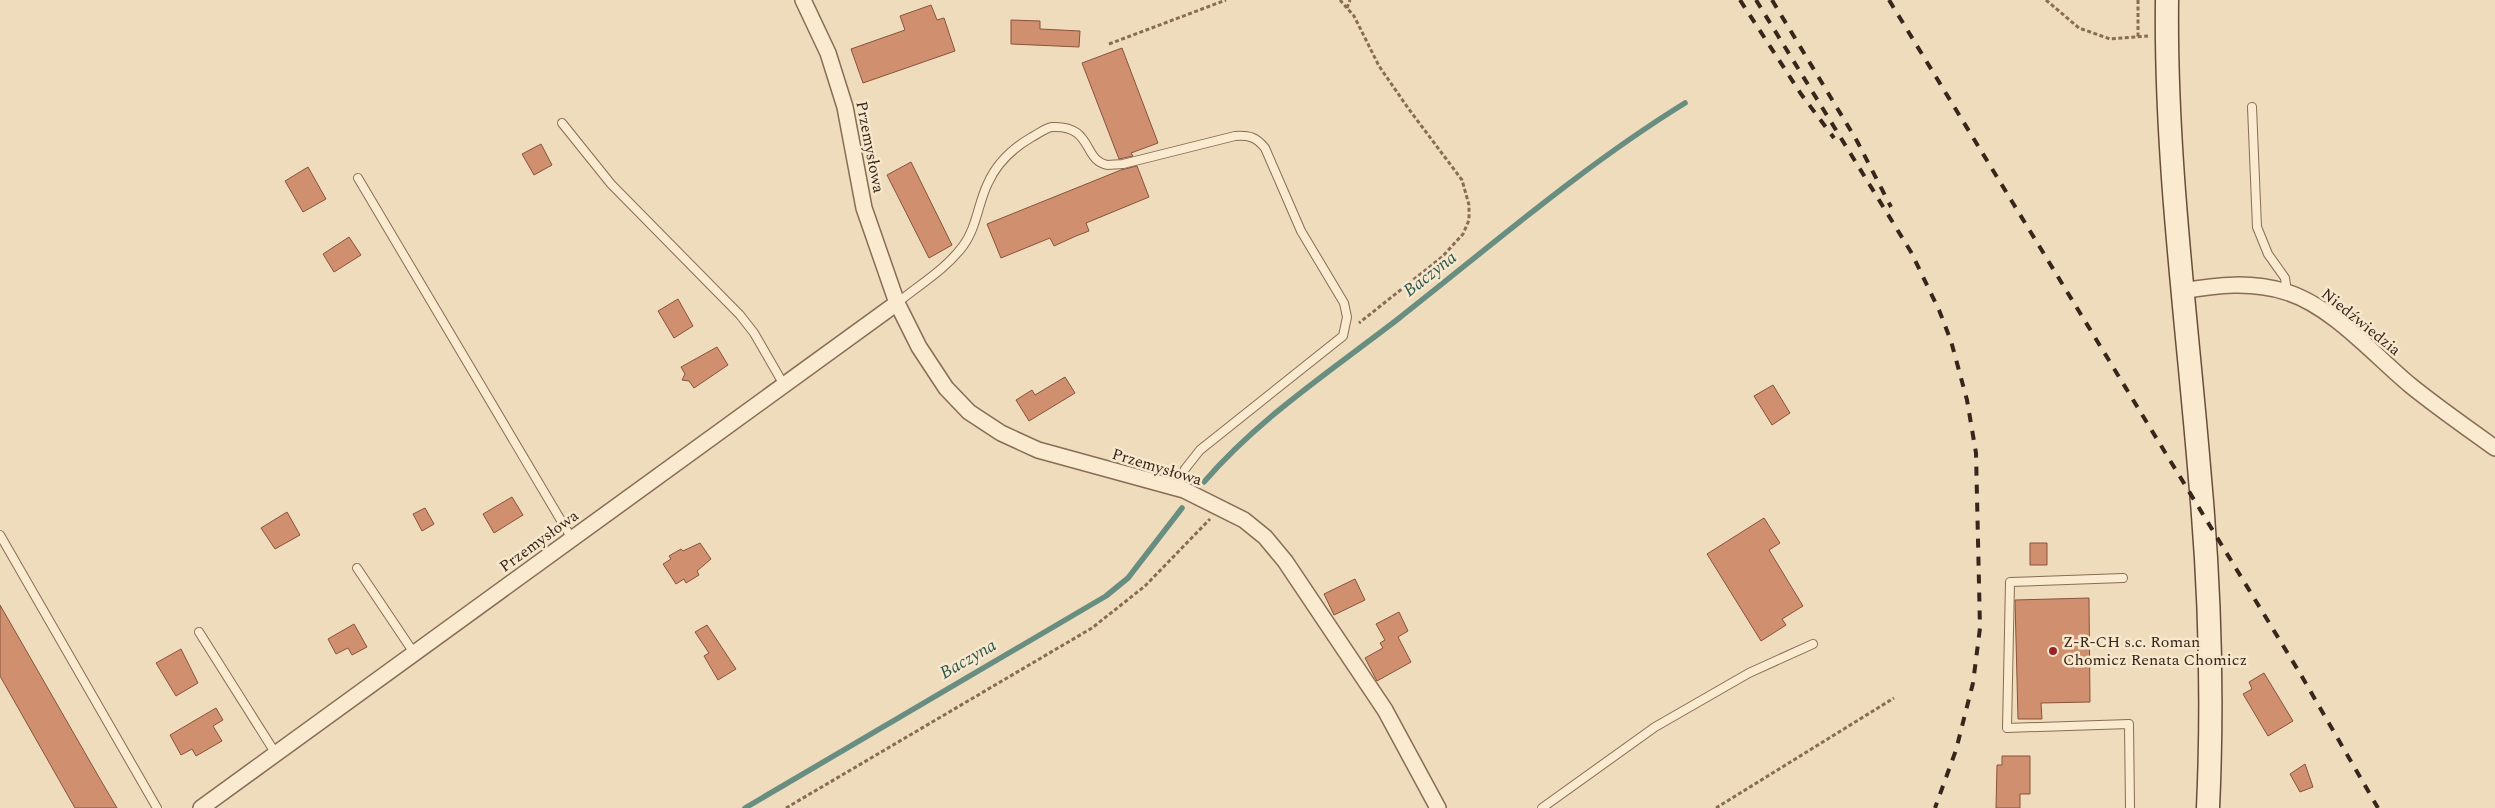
<svg xmlns="http://www.w3.org/2000/svg" width="2495" height="808" viewBox="0 0 2495 808" font-family="Spectral,serif">
<style>
.lines{fill:none;stroke-linecap:round;stroke-linejoin:round}
.stream{stroke:#688e81;stroke-width:5.5}
.building{fill:#d09070;stroke:#88533a}
.lane-casing{stroke:#886c55;stroke-width:10}
.street-casing{stroke:#886c55;stroke-width:18}
.secondary-casing{stroke:#694d39;stroke-width:25}
.path{stroke:#886c55;stroke-width:3;stroke-dasharray:4 2.5;stroke-linecap:butt}
.lane{stroke:#faead0;stroke-width:8}
.street{stroke:#faead0;stroke-width:15}
.secondary{stroke:#faead0;stroke-width:22}
.rail{stroke:#36261b;stroke-width:4;stroke-dasharray:9 9;stroke-linecap:butt}
.poi-dot{fill:#99232d;stroke:#f7e7cc;stroke-width:2}
.labels{text-anchor:middle;dominant-baseline:central;stroke-width:5;stroke-linejoin:round;paint-order:stroke}
.street-label{font-size:16px;fill:#36261b;stroke:#f7e7cc}
.poi-label{font-size:16px;fill:#36261b;stroke:#f7e7cc;text-anchor:start}
.water-label{font-size:18px;font-style:italic;fill:#295750;stroke:#f7e7cc}
</style>
<rect width="100%" height="100%" fill="#efdcbc"/>
<g class="lines">
<path class="stream" d="M1204 482C1259 418 1332 370 1398 319 1492 245 1583 166 1685 103
M745 808 1106 596 1128 578 1182 508"/>
</g>
<path class="building" d="M931 5 937 20 944 18 955 51 863 83 851 49 905 30 900 16Z
M1011 20 1040 21V29L1080 31 1079 47 1011 44Z
M1122 48 1158 143 1131 153 1133 156 1119 159 1082 63Z
M541 144 552 165 534 175 522 154Z
M911 162 952 245 929 258 887 175Z
M1137 166 1149 197 1086 223 1089 231 1076 236 1054 246 1050 238 1001 258 987 224 1121 170Z
M308 167 326 199 303 212 285 181Z
M349 237 361 255 334 272 323 254Z
M678 299 693 326 674 338 658 311Z
M717 347 728 365 694 388 689 381 682 380 685 374 681 367Z
M1065 377 1075 393 1029 421 1016 400 1032 390 1035 395Z
M1773 385 1790 413 1772 425 1754 396Z
M512 497 523 515 494 533 483 514Z
M425 508 434 524 422 531 413 514Z
M287 512 300 535 275 549 261 528Z
M1764 518 1780 543 1769 550 1803 606 1782 619 1786 625 1761 641 1707 554Z
M700 543 711 559 697 571 699 575 686 583 684 579 676 584 663 564 671 559 669 556 681 549 683 551Z
M2030 543H2047V565H2030Z
M1355 579 1365 600 1334 615 1324 594Z
M2089 598 2090 702 2041 703 2042 719H2018L2015 600Z
M0 605 100 779 117 808H75L0 676Z
M1399 612 1408 631 1398 637 1411 662 1377 681 1365 658 1383 648 1380 643 1385 640 1376 624Z
M354 624 367 647 352 655 348 648 336 654 328 639Z
M707 625 736 669 718 680 704 656 709 653 695 632Z
M181 649 198 683 176 696 156 663Z
M2264 673 2293 721 2268 736 2243 694 2252 689 2249 682Z
M216 708 223 720 213 726 222 741 196 756 192 749 181 755 170 735Z
M2002 756H2030V794H2020V808H1996L1997 765H2002Z
M2305 764 2313 787 2300 792 2290 774Z"/>
<g class="lines">
<g class="lane-casing">
<path id="lane" d="M2252 107 2257 227 2268 254 2285 278 2287 292
M562 123 611 184 740 315 754 333 784 385
M358 178 572 539
M897 303C919 285 946 269 963 246 977 227 978 203 988 183 997 163 1013 148 1032 137 1038 134 1045 128 1052 127 1094 125 1082 161 1108 165 1112 165 1118 164 1123 164L1235 136C1249 135 1256 137 1265 148L1301 231 1344 303 1347 317 1343 336 1200 450 1185 469 1177 488
M0 535 157 808
M357 568 414 653
M2123 578 2010 582 2007 728 2129 724 2130 808
M199 632 276 754
M1542 808 1655 727 1749 673 1813 644"/>
</g>
<g class="street-casing">
<path id="street" d="M803 0 828 53 845 107 864 208 897 303 919 347 946 388 969 412 1001 433 1038 450 1184 490 1244 520 1265 537 1285 561 1385 710 1438 808
M2182 291C2217 285 2251 281 2286 292 2332 306 2374 355 2410 385 2437 407 2466 427 2495 448
M201 808 897 303"/>
</g>
<g class="secondary-casing">
<path id="secondary" d="M2167 0C2165 160 2187 319 2200 479 2210 588 2213 698 2208 808"/>
</g>
<path class="path" d="M1340 0 1354 16 1379 66 1408 108 1462 180 1469 205V220L1463 234 1442 257 1359 323
M2046 0 2079 28 2110 39 2148 36
M2138 0V37
M1347 8 1350 0
M1109 44 1226 0
M786 808 1092 628 1145 586 1210 519
M1716 808 1894 698"/>
<use href="#lane" class="lane"/>
<use href="#street" class="street"/>
<use href="#secondary" class="secondary"/>
<path class="rail" d="M1740 0 1801 94 1834 138
M1756 0 1911 252 1939 310 1951 341 1967 400 1976 453 1980 628 1973 683 1956 750 1935 808
M1772 0 1857 141 1891 207
M1889 0 2301 675 2378 808"/>
</g>
<circle class="poi-dot" cx="2053" cy="651" r="5"/>
<g class="labels">
<g class="street-label">
<text transform="translate(870 147) rotate(79)">Przemysłowa</text>
<text transform="translate(2361 322) rotate(39)">Niedźwiedzia</text>
<text transform="translate(1157 467) rotate(17)">Przemysłowa</text>
<text transform="translate(539 541) rotate(-36)">Przemysłowa</text>
</g>
<g class="poi-label">
<text x="2063" y="642">Z-R-CH s.c. Roman<tspan x="2063" dy="18">Chomicz Renata Chomicz</tspan></text>
</g>
<g class="water-label">
<text transform="translate(1430 274) rotate(-38)">Baczyna</text>
<text transform="translate(968 659) rotate(-30)">Baczyna</text>
</g>
</g>
</svg>
